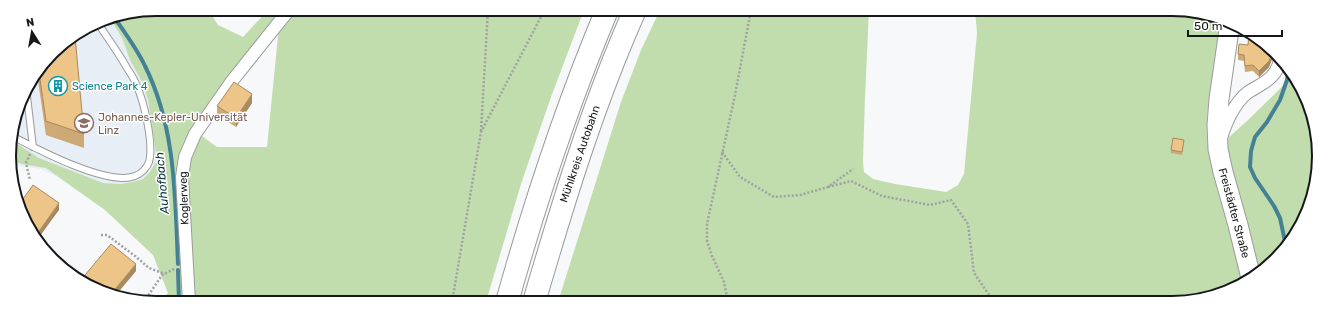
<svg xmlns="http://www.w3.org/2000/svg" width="1328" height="312" viewBox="0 0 1328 312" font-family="Rubik,sans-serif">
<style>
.built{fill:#e7eef6}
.green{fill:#c1ddae}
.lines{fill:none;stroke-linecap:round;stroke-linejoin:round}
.stream{stroke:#458194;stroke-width:4}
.service-casing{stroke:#999b9c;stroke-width:8}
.minor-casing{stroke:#999b9c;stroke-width:14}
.primary-casing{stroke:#999b9c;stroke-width:21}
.motorway-casing{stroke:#999b9c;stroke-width:24}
.path{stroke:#9fa1a3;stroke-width:2.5;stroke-dasharray:2 2;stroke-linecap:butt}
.service{stroke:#fff;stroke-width:6}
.minor{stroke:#fff;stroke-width:12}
.primary{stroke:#fff;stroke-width:19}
.motorway{stroke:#fff;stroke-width:22}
.wall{fill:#cda976}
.shaded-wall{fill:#a78a60}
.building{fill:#eec589;stroke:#a78a60}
.labels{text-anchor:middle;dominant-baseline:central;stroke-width:3;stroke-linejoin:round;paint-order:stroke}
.culture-label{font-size:11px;fill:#0d838f;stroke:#fff;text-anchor:start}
.education-label{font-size:11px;fill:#785e54;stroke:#fff;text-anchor:start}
.street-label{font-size:11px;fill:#161718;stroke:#fff}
.water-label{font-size:12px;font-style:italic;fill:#06303c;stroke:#fff}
.rim{fill:none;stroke:#161718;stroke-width:2}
</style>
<rect width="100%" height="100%" fill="#f6f8fa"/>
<path class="built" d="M110 18 122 38 130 60 142 82 148 100 157 160 153 255 105 210 56 176 41 169 21 166 12 163 9 146 24 91 59 46 100 20Z"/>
<path class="green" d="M156 9H208L218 25 243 37 269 9H285L182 149 185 302H160L168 293 153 255 105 210 46 168 22 164 11 160 9 146 11 140 39 158 103 183 120 184 133 182 143 179 150 172 157 160 148 100 142 82 130 60 122 38 110 18Z
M294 9 584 10 551 97 521 184 486 302H193L187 163 199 134 217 147H267L279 26Z
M660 10H869L865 97 863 162 864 172 873 179 895 184 946 192 958 185 964 174 977 33 975 10H1191L1220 20C1219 59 1205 97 1207 136 1209 169 1221 199 1229 231 1234 248 1239 266 1242 285L1237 288 1191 302H558L621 102 641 50Z
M1293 76 1314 118 1318 175 1304 221 1276 260 1256 274 1226 149 1229 137 1247 121Z"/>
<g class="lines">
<path class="stream" d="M114 17C125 33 137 49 145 66 176 128 175 197 178 264
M1286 246 1280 218 1274 206 1255 178 1250 167 1251 151 1255 137 1267 122 1280 100 1287 80 1289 67
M178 270 179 302"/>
<g class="service-casing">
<path id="service" d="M26 88 33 147
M12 136C37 149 108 187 135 176 141 174 147 168 149 162 154 144 144 101 136 84 134 78 130 73 127 68 118 52 107 37 97 22"/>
</g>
<g class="minor-casing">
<path id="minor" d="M1221 138C1226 122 1234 104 1247 93 1262 83 1277 79 1280 59
M189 302 182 177 185 157 195 134 232 81 280 21 290 9"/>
</g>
<g class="primary-casing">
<path id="primary" d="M1230 23 1219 99 1217 125 1218 149 1223 172 1238 225 1251 278"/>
</g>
<g class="motorway-casing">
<path id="motorway" d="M507 302C535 202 567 105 607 10
M534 302C563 203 593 104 635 10"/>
</g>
<path class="path" d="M481 131 488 9
M722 152 740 177 774 197 800 195 828 187 853 169
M30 154 26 163 30 180
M828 187 851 181 882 196 930 205 951 200 968 224 974 273 994 302
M101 235H107L135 256 149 268 165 274
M144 302 162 275 176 268
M452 302 481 132 545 9
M728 302 724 282 712 256 707 241V224L735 95 751 10"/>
<use href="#service" class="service"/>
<use href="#minor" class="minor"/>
<use href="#primary" class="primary"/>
<use href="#motorway" class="motorway"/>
</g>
<path class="wall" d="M1249 32 1267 48H1266L1272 59 1269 67 1259 77 1253 71 1245 72 1244 61 1238 60V54L1248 45Z
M59 46 84 134V148L46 135 37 74Z
M252 103 236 127 217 115V106Z
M1184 143 1182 155 1171 153V150Z"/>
<path class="shaded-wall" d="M1272 54V59L1269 67 1259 77V71Z
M252 94V103L236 127V118Z
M59 203V210L37 240 35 237Z
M136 264V271L116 295 112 293Z"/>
<path class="building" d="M1249 32 1261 42 1272 54 1269 61 1259 71 1253 65 1245 66 1244 55 1238 54 1239 44 1248 45Z
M75 36 84 134 46 121 39 72 59 46Z
M234 82 252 94 236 118 217 106Z
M1173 138 1184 140 1182 152 1171 150Z
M33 185 59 203 35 237 18 206Z
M111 244 136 264 112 293 83 283 80 281Z"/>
<defs>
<g id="building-ring" transform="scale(1)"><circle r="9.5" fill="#fff" stroke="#0f9aa8" stroke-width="1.5"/><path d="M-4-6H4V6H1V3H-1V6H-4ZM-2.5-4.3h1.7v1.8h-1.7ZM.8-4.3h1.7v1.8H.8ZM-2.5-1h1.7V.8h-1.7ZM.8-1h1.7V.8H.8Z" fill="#0f9aa8"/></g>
<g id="university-ring" transform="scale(1)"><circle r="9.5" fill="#fff" stroke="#8d6e63" stroke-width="1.5"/><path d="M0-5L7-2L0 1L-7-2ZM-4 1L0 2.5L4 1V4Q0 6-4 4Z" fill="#8d6e63"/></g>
</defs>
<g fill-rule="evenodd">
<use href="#building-ring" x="58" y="86"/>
<use href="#university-ring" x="84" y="123"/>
</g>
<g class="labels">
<g class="culture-label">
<text x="72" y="86">Science Park 4</text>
</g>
<g class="education-label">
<text x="98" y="117">Johannes-Kepler-Universität<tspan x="98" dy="13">Linz</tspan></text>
</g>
<g class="street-label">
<text transform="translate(580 154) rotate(-71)">Mühlkreis Autobahn</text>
<text transform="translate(184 198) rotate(-92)">Koglerweg</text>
<text transform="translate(1234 213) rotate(75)">Freistädter Straße</text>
</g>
<g class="water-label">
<text transform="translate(162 183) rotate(-95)">Auhofbach</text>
</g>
</g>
<path d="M0 0H1328V312H0ZM156 16H1172A140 140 0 0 1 1312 156V156A140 140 0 0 1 1172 296H156A140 140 0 0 1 16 156V156A140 140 0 0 1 156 16Z" fill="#fff" fill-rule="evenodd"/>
<path class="rim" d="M156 16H1172A140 140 0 0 1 1312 156V156A140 140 0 0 1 1172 296H156A140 140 0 0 1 16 156V156A140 140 0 0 1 156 16Z"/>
<g transform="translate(32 32) rotate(349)" stroke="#ffffff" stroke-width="3" paint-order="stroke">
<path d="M0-3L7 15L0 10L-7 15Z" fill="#161718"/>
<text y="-6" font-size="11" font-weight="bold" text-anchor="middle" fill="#161718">N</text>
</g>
<path d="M1188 30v6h94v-6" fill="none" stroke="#161718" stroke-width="2"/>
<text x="1194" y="30" font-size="12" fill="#161718" stroke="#ffffff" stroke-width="3" paint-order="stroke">50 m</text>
</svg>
